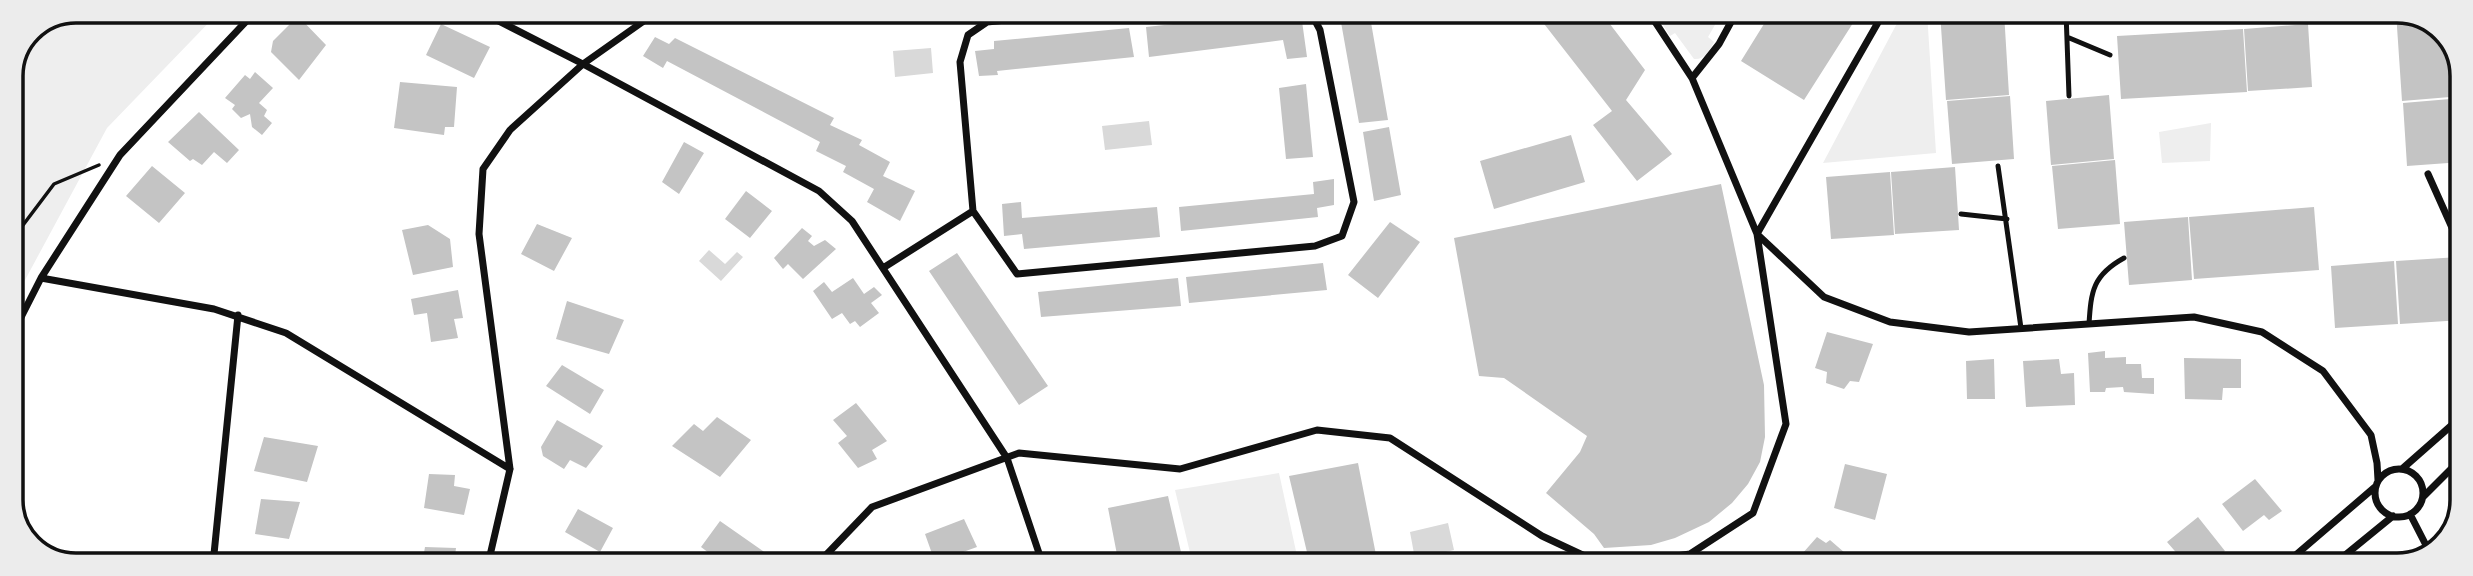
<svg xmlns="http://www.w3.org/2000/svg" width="2473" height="576" viewBox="0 0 2473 576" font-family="'Fira Sans Condensed',sans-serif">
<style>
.green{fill:#eee}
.water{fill:#d9d9d9}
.building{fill:#c4c4c4}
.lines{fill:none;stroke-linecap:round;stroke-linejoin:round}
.path{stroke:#111;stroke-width:3.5}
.service{stroke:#111;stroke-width:5}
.minor{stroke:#111;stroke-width:7}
.rim{fill:none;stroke:#111;stroke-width:3.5}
</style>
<rect width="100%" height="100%" fill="#fff"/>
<path class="green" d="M76 11H220L107 128 11 306V75L30 29Z
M1663 11H1723L1708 37 1714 42C1709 50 1705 60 1694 59L1675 33 1670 36 1663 25 1670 21Z
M1903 12H1927L1936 153 1823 163Z
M2211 123 2210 161 2162 163 2159 132Z
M1279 473 1299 565H1193L1175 490Z"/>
<path class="water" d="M931 48 933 73 895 77 893 51Z
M1149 121 1152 145 1105 150 1102 126Z
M709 250 725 264 737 252 743 257 721 281 699 261Z
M1448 523 1454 550 1415 559 1410 532Z"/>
<path class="building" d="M333 11H363L359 23 348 18 345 21 333 15Z
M1339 11H1369L1388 120 1359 123Z
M1534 11H1600L1645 70 1626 100 1672 154 1637 181 1593 125 1612 111Z
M1772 11 1860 12 1804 100 1741 61Z
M1284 12 1283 22 1302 21 1307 57 1287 59 1283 40 1149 57 1146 27Z
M1940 12H2004L2009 95 1946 100Z
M2396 12H2410L2446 32 2462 68V96L2402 101Z
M298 16 326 45 299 80 271 52 273 41Z
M441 24 490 47 474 78 426 55Z
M2308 24 2312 87 2248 91 2244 29Z
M1129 28 1134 57 997 71 998 75 979 76 975 51 994 49V41Z
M2243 29 2247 92 2121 99 2117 36Z
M655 37 669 44 675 38 834 118 830 125 862 140 859 145 890 162 883 176 915 191 900 221 867 202 874 189 843 172 846 166 816 151 820 142 667 61 663 68 643 56Z
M255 72 273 88 259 103 267 110 264 116 272 123 262 135 252 127 250 114 241 118 232 109 235 105 225 98 245 75 250 79Z
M400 82 457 87 454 127H445L444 135 394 128Z
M1306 84 1313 157 1286 159 1279 88Z
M2109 95 2114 159 2051 165 2046 101Z
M2010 96 2014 159 1952 164 1947 101Z
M2462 98V162L2407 166 2403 103Z
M199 112 239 150 227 163 214 152 202 165 193 159 190 161 168 142Z
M1389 127 1401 195 1374 201 1363 132Z
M1571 135 1585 182 1494 209 1480 161Z
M684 142 704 153 679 194 662 182Z
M2115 160 2120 224 2058 229 2052 166Z
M152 166 185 193 159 223 126 196Z
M1955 167 1959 230 1895 234 1891 172Z
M1890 172 1894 235 1831 239 1826 177Z
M1334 179V205L1317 208 1318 217 1181 231 1179 207 1314 194 1313 182Z
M1721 184 1764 385 1765 437 1760 462 1748 484 1732 503 1709 522 1675 538 1651 545 1604 548 1594 534 1546 493 1580 452 1587 436 1504 378 1479 376 1454 238Z
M746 191 772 211 750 238 725 219Z
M1021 202 1022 218 1157 207 1160 237 1024 249 1022 234 1004 236 1002 204Z
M2314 207 2319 270 2194 279 2189 217Z
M2188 217 2192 280 2129 285 2124 222Z
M1390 222 1420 242 1378 298 1348 275Z
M537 224 572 238 554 271 521 254Z
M428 225 450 239 453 267 413 275 402 230Z
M802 228 812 236 808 241 814 246 825 240 836 249 803 279 788 264 783 269 774 258Z
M957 253 1048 386 1019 405 929 271Z
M2459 257 2462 320 2400 324 2396 261Z
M2394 261 2398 324 2335 328 2331 266Z
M1323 263 1327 290 1189 303 1186 277Z
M853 278 864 294 874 287 882 295 871 303 879 313 860 327 855 321 850 324 842 313 832 319 813 291 824 282 832 292Z
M1178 278 1181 306 1041 317 1038 292Z
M458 290 463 318 454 319 458 338 431 342 427 313 414 315 411 299Z
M567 301 624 320 609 354 556 339Z
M1827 332 1873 344 1859 382 1850 381 1844 389 1826 383 1827 372 1815 368Z
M2105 351V358L2126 357V364H2141L2142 378H2154V394L2124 392 2123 387 2106 388 2105 392H2090L2088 353Z
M2184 358 2241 359V388H2223L2222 400 2185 399Z
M1994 359 1995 399H1967L1966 361Z
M2059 359 2061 374 2074 373 2075 405 2026 407 2023 361Z
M562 365 604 390 590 414 546 386Z
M856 403 887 441 872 450 877 459 858 468 838 443 847 436 833 420Z
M717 417 751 440 720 477 672 446 694 424 703 431Z
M557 420 603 446 586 468 570 460 564 469 543 456 541 447Z
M264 437 318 446 307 482 254 471Z
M1358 463 1378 565H1310L1289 476Z
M1845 464 1887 474 1875 520 1834 508Z
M429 474 455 475 454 486 470 489 464 515 424 508Z
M2255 479 2282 511 2269 520 2264 515 2243 531 2222 504Z
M1168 496 1184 565H1119L1108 508Z
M261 499 300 502 289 539 255 534Z
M578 509 613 528 600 552 565 532Z
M2198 517 2225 551 2206 565H2187L2167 542Z
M964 519 977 547 935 562 925 534Z
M720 521 780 563 778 565H725L701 547Z
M1817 537 1826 543 1830 540 1845 553 1836 565H1796L1794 563Z
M425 547 456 548 454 564H422Z
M254 553 301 561 300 564H251Z"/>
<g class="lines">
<path class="path" d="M11 241 54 184 99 165"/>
<path class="service" d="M2066 12 2069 96
M2067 37 2110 55
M1998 166 2021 328
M1961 214 2007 219
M2089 324C2091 291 2093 275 2124 258"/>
<path class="minor" d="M479 11 583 64 819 191 852 221 1007 458 1043 565
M1088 11 987 22 968 35 960 62 973 211 1017 274 1315 246 1342 236 1354 202 1320 30 1310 11
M1884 12 1757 234 1824 297 1890 322 1969 332 2194 317 2262 332 2323 371 2371 435 2377 463 2378 480
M1692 78 1719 44 1737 11
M2428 174 2462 250
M883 268 973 211
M41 278 214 309 286 333 510 469
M11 337 41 278 120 155 256 11
M2375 493a24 24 0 1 1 48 0a24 24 0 1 1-48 0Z
M2402 469 2461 417
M2423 497 2461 459
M2410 514 2430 553
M213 564 238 315
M488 564 510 469 479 234 483 169 510 130 583 64 658 11
M824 565 826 555 872 507 1019 453 1180 469 1317 430 1390 438 1542 536 1604 565
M1614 565 1690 554 1753 513 1786 424 1757 234 1692 78 1648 11
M2284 565 2375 487
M2333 565 2393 516"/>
</g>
<path d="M0 0H2473V576H0ZM76 23H2397A53 53 0 0 1 2450 76V500A53 53 0 0 1 2397 553H76A53 53 0 0 1 23 500V76A53 53 0 0 1 76 23Z" fill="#ececec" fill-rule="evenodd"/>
<path class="rim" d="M76 23H2397A53 53 0 0 1 2450 76V500A53 53 0 0 1 2397 553H76A53 53 0 0 1 23 500V76A53 53 0 0 1 76 23Z"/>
</svg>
